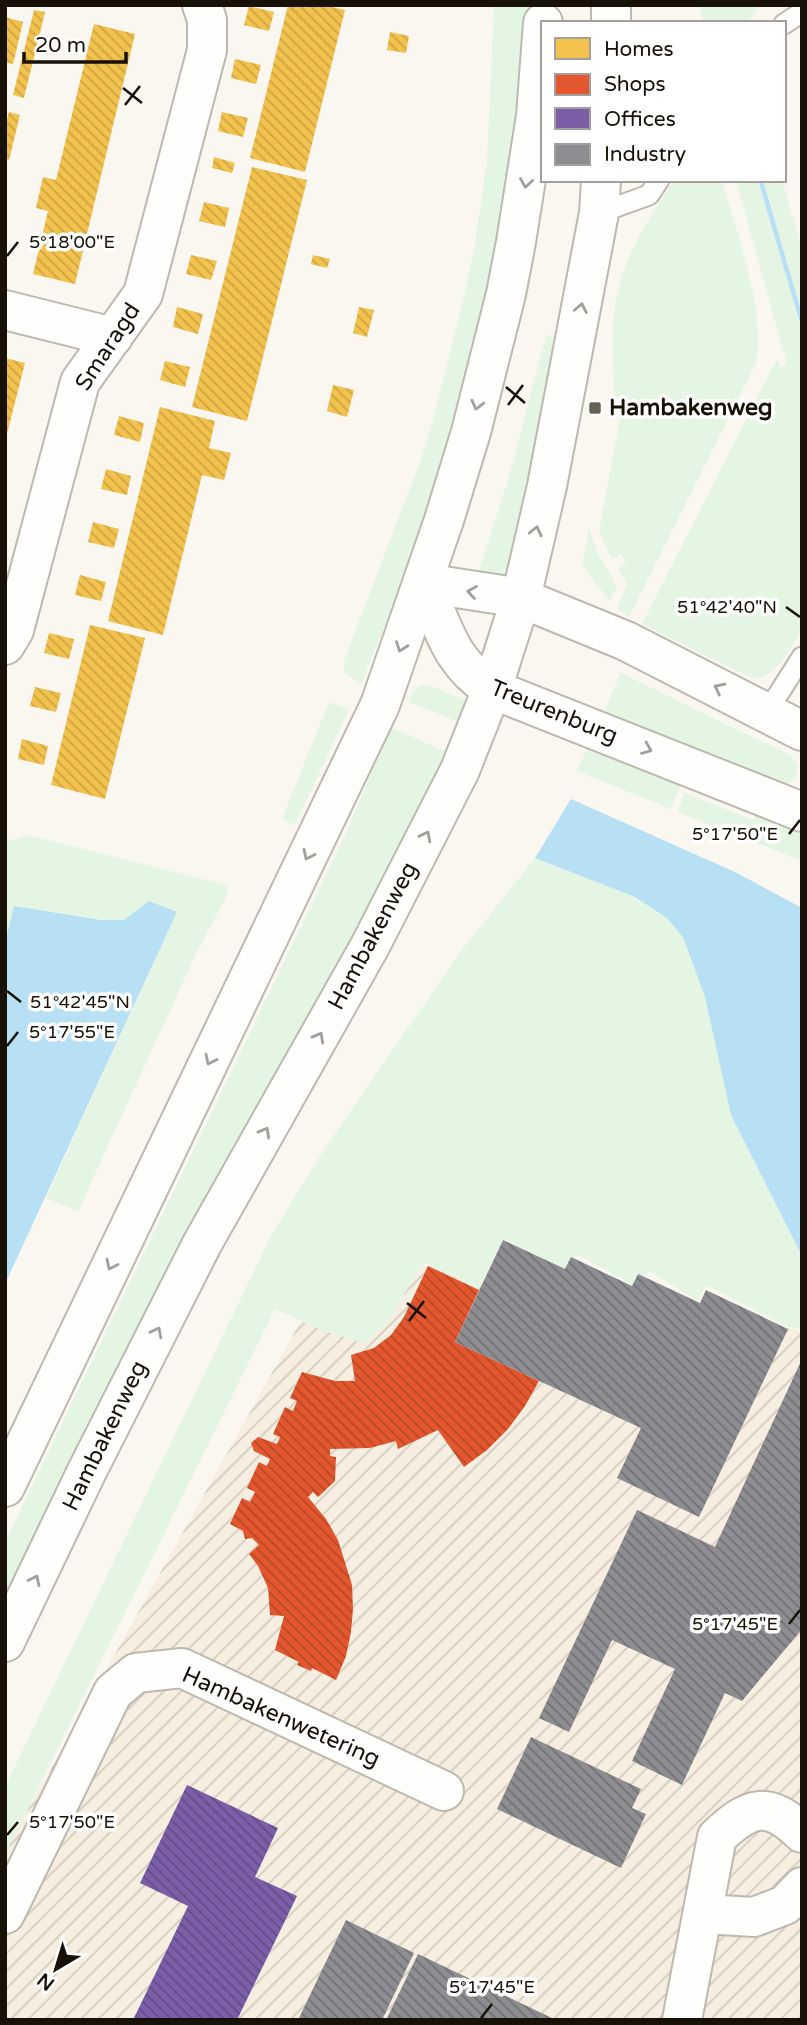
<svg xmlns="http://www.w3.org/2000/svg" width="807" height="2025" viewBox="0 0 807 2025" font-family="'Varela Round',sans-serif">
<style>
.industrial{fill:url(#industrial-furrows)}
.grass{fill:#e5f5e3}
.water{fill:#b7e0f4}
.homes{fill:url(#homes-back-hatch)}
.shops{fill:url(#shops-back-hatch)}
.offices{fill:url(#offices-back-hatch)}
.industry{fill:url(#industry-back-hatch)}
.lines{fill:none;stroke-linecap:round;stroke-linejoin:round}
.lane-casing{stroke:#bdb8b0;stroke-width:23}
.street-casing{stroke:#bdb8b0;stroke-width:42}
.secondary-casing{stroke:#bdb8b0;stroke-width:42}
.lane{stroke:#fefefd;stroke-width:19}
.street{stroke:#fefefd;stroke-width:38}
.secondary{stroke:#fefefd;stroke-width:38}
.oneway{stroke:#a29f9b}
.ticks{fill:none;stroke:#171108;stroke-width:2.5}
.poi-dot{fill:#666159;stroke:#fff;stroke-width:2.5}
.labels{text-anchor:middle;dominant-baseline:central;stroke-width:7;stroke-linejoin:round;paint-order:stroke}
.street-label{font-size:23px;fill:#171108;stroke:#fff}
.poi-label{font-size:23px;font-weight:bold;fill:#171108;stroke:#fff;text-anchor:start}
.ticks-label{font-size:18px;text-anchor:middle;fill:#171108;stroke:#fff;stroke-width:7;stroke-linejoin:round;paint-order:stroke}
</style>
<defs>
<pattern id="industrial-furrows" width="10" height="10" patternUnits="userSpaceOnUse" patternTransform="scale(1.75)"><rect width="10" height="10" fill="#f6eee0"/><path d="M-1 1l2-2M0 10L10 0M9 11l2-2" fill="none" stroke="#d2cbbf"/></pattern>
<pattern id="homes-back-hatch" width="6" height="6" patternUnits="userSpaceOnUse" patternTransform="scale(1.75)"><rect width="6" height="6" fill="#f2c14e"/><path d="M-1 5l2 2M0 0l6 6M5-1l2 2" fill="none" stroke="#cfa543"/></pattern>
<pattern id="shops-back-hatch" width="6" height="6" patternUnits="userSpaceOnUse" patternTransform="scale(1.75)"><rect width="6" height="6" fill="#e4572e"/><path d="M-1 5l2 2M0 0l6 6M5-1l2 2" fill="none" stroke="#b84725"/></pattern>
<pattern id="offices-back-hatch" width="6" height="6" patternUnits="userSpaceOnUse" patternTransform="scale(1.75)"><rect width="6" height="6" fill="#7b5ea7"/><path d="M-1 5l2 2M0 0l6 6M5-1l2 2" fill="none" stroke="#644c86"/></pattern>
<pattern id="industry-back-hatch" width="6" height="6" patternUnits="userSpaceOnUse" patternTransform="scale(1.75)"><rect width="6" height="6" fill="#8d8d92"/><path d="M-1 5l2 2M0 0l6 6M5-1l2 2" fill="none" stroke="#727275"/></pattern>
</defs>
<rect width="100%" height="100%" fill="#faf6f0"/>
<path class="industrial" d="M340 1251 802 1331V2020H5V1851Z"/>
<path class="grass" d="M494 5H529C518 130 499 256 468 377 441 482 403 584 361 684L344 672V661L423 454 436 409 465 291 475 244 487 161Z
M699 5H760L747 23H704Z
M675 180H722C737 235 766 308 756 363L629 617 617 608 627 585 618 568 626 563 621 554 612 559 599 532 623 403 614 401C614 372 611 342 614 313 620 263 646 220 675 180Z
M736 180H758L802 330V629C790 650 779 675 753 679L642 624 777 359 780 367 787 365Z
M763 180H782L802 248V314Z
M546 335 560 339 509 587 477 576 510 474Z
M589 529 597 552 617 587 610 601 582 565Z
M621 673 790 755 798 764 797 776 789 783 783 784 603 714Z
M420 685H428L468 701 459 722 409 702 412 693Z
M329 702 349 710 295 825 282 819Z
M390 727 449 753 5 1604V1542L348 829Z
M588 747 681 784 671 809 577 771Z
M685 793 753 820 756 813 802 832V861L677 812Z
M28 835 223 884 228 888 226 897 194 958 78 1211 46 1198 177 912 149 901 125 920H101L15 906 5 943V842Z
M535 858 635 897 668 918 683 937 705 997 731 1115 802 1256V1328L792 1329 706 1285 698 1301 649 1271 638 1288 577 1254 567 1271 503 1238 479 1289 424 1262 385 1325 365 1343 323 1331 275 1309 5 1855V1787L270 1238 323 1151 461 951Z"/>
<path class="water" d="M758 180H763L802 314V330Z
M571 799 737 873 802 908V1256L731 1115 705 997 683 937 667 918 635 897 535 858Z
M149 901 177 912 5 1284V943L14 906 101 920H124Z"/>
<path class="homes" d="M288 5H323L345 10 305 172 250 158Z
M249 6 274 12 269 31 244 25Z
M34 10 45 12 24 98 13 95Z
M5 17 23 22 13 64 5 62Z
M94 24 135 34 75 284 33 274 48 211 36 208 43 177 56 180Z
M390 32 409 36 406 53 387 50Z
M235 59 261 65 256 84 231 78Z
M9 112 20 115 9 160 5 159V127Z
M222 112 248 118 243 137 218 131Z
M214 157 235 163 232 173 212 168Z
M252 167 307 180 247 421 192 407Z
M204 202 229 208 225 227 199 221Z
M191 255 217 261 211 280 186 274Z
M313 255 330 259 327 268 311 264Z
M177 307 203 314 198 334 173 327Z
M359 307 374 310 367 337 353 333Z
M5 358 25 363 6 438H5Z
M165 361 190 367 185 387 160 380Z
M333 385 354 390 347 417 327 411Z
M160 407 215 421 209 448 231 453 224 480 202 475 163 635 108 621Z
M119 416 144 423 140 442 114 435Z
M106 469 131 476 127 495 101 489Z
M93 522 119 529 114 548 88 542Z
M80 575 106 582 101 601 75 595Z
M90 625 145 638 105 799 51 785Z
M49 633 74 639 69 659 44 653Z
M35 687 61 693 56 712 30 706Z
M22 739 48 746 44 765 18 759Z"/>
<path class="shops" d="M428 1266 479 1290 455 1342 539 1381 525 1406 508 1429 487 1450 464 1467 438 1430 398 1449 396 1441 370 1448 330 1449V1456L336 1457 335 1481 318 1497 313 1492 308 1497 326 1519 338 1540 352 1585 353 1609 351 1632 346 1656 336 1680 312 1668 311 1671 297 1665 299 1662 275 1650 284 1616 270 1615 268 1588 258 1566 249 1554 259 1545 252 1538 245 1539 243 1531 230 1524 242 1498 250 1502 255 1492 247 1488 259 1462 267 1466 270 1459 254 1451 251 1443 258 1437 277 1444 280 1437 273 1434 285 1407 293 1411 297 1401 290 1398 302 1372 335 1381H355L351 1355 374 1348 391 1335 404 1317Z"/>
<path class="offices" d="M187 1785 278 1828 255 1877 297 1896 237 2020H133L188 1906 140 1883Z"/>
<path class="industry" d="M503 1240 565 1269 571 1257 632 1286 638 1274 700 1303 706 1290 788 1329 699 1517 617 1478 641 1428 455 1342Z
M802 1359V1629L742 1701 725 1693 682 1785 632 1761 675 1669 612 1640 569 1732 539 1718 637 1510 715 1547Z
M531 1737 641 1789 632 1808 646 1814 621 1868 497 1809Z
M346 1920 414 1953 382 2020H298Z
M418 1954 556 2020H386Z"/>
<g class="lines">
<g class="lane-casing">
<path id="lane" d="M784 24 802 12
M599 213 649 195 659 180
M767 712 802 657"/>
</g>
<g class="street-casing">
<path id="street" d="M5 310 113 337
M5 645 14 630 80 382 143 294 207 50V20L202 5
M5 1914 113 1692 136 1673 182 1668 444 1791
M703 1914 754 1917 785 1905 802 1887
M682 2020 717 1837C749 1807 767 1799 802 1833"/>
</g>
<g class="secondary-casing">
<path id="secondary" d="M611 23V5
M424 583C443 627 450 663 492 689L802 812
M424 583 521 598 626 641 802 731
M5 1487 380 705 444 520 471 432 506 294 516 242 536 116 543 23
M5 1642 86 1473 202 1244 370 946 460 770 492 689 521 598 547 486 599 213 601 180"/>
</g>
<use href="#lane" class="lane"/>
<use href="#street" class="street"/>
<use href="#secondary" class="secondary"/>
</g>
<defs><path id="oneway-chevron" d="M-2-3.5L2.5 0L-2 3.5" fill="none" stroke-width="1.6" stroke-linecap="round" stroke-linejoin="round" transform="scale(1.75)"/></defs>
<g class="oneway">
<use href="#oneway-chevron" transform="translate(526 183) rotate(99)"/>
<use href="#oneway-chevron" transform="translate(581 308) rotate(-79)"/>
<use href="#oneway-chevron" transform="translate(477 405) rotate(104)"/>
<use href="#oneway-chevron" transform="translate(536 531) rotate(-77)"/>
<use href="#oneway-chevron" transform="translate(472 592) rotate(-171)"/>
<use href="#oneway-chevron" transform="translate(401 647) rotate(110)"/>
<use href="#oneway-chevron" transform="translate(719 688) rotate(-153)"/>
<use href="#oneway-chevron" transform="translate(647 749) rotate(22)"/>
<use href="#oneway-chevron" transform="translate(426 836) rotate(-63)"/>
<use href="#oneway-chevron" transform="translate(308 855) rotate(116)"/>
<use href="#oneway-chevron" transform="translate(319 1037) rotate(-61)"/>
<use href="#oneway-chevron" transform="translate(210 1060) rotate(116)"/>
<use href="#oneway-chevron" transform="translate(265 1132) rotate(-61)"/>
<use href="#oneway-chevron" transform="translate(111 1265) rotate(116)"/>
<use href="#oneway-chevron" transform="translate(157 1332) rotate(-63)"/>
<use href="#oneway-chevron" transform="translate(35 1580) rotate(-64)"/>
</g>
<path class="ticks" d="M123 88 142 103M125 105 140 86M7 256 18 242M506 387 525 403M508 405 523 385M786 607 800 617M789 834 800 820M7 991 21 1002M7 1046 18 1032M407 1303 426 1318M409 1321 424 1301M789 1624 800 1610M7 1835 18 1822M481 2018 492 2004"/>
<rect class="poi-dot" x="588" y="401" width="14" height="14" rx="3.5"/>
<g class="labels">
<g class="street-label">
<text transform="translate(108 347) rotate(-57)">Smaragd</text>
<text transform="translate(554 712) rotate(22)">Treurenburg</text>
<text transform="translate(373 936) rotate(-62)">Hambakenweg</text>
<text transform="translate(105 1436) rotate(-64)">Hambakenweg</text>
<text transform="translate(281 1717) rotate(24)">Hambakenwetering</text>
</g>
<g class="poi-label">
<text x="609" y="408">Hambakenweg</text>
</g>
</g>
<g class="ticks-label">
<text x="72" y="248">5°18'00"E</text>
<text x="727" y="613">51°42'40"N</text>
<text x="735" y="840">5°17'50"E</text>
<text x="80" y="1008">51°42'45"N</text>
<text x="72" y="1038">5°17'55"E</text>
<text x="735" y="1630">5°17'45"E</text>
<text x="72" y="1828">5°17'50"E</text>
<text x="492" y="1993">5°17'45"E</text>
</g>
<rect width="807" height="2025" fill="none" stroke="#171108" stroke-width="14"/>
<rect x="541" y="21" width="245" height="161" fill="#ffffff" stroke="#a2a09c" stroke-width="2"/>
<rect x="555" y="38" width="35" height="21" fill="#f2c14e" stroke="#a2a09c" stroke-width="2"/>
<text x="604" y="56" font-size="21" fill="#171108">Homes</text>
<rect x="555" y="74" width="35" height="21" fill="#e4572e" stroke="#a2a09c" stroke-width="2"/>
<text x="604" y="91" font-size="21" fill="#171108">Shops</text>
<rect x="555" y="108" width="35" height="21" fill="#7b5ea7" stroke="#a2a09c" stroke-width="2"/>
<text x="604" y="126" font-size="21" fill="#171108">Offices</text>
<rect x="555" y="144" width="35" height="21" fill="#8d8d92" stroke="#a2a09c" stroke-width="2"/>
<text x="604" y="161" font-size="21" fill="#171108">Industry</text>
<g transform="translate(56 1969) rotate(218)" stroke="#ffffff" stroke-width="5" paint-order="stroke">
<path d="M0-5L12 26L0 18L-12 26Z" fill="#171108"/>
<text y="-10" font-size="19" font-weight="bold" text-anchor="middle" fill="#171108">N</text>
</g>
<path d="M24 52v10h102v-10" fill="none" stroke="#171108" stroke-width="3.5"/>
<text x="35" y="52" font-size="21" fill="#171108" stroke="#ffffff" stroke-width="5" paint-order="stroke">20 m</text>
</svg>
